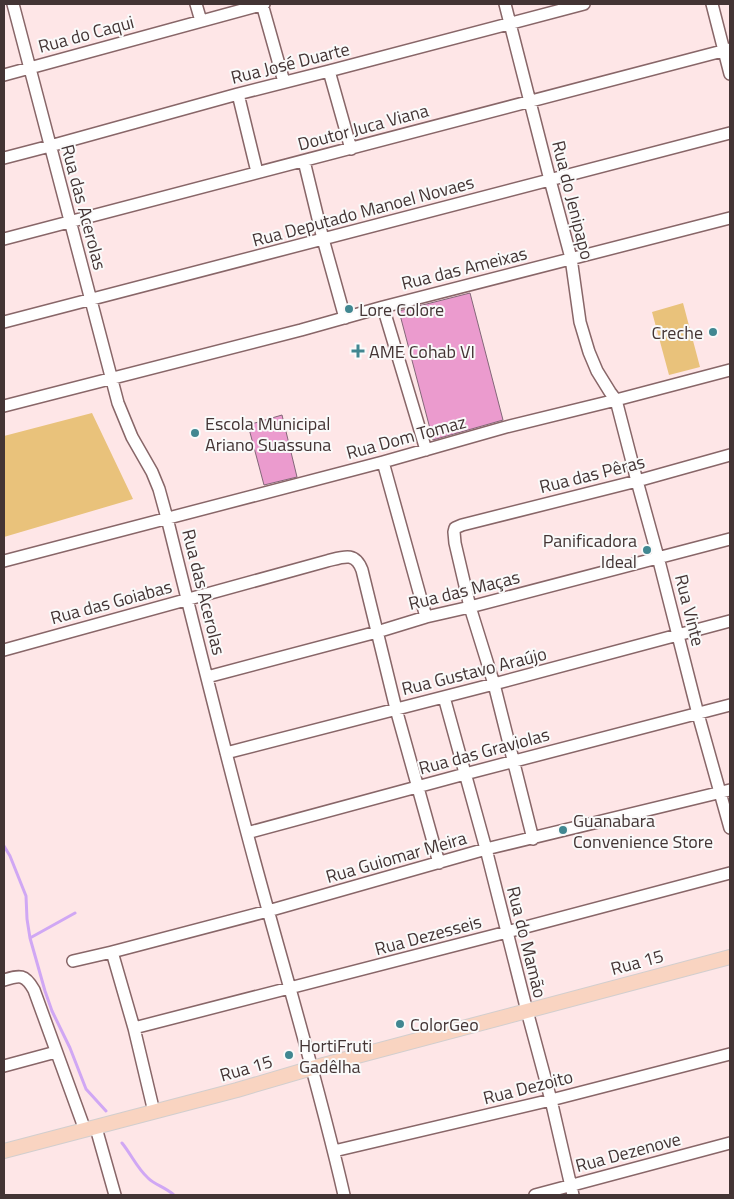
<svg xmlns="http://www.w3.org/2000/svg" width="734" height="1199" viewBox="0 0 734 1199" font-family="'Titillium Web',sans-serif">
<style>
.green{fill:#e9c27b}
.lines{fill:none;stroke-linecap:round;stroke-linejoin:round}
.stream{stroke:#d0a7f4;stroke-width:3}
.building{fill:#eb9bce;stroke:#836778}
.minor-casing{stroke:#886668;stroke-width:14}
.major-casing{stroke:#d2cece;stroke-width:16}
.minor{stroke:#fff;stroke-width:11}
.major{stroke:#f9d4c1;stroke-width:14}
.poi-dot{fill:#418791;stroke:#fafafa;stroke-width:2}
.labels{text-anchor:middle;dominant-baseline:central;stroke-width:4;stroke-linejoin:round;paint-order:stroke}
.street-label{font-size:18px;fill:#433434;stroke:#fafafa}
.poi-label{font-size:18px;fill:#433434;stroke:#fafafa;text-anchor:start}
</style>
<rect width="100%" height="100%" fill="#fee6e7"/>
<path class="green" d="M683 303 700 367 669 375 652 312Z
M92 413 133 499 4 537V436Z"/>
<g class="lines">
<path class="stream" d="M4 846 10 856 26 896 27 919 30 938 45 991 52 1011 70 1048 86 1089 106 1111
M30 938 75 913
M122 1143C131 1154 137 1168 148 1178 155 1185 165 1187 174 1195"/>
</g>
<path class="building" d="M470 293 503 420 433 440 399 311Z
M282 415 297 477 264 485 248 425Z"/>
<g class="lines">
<g class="minor-casing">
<path id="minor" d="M13 4 118 403 132 437 152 472 159 489 167 518C193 623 219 728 247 833 279 954 316 1073 344 1195
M196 4 201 21
M262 4 284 82
M505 4 550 180 571 258 580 322 589 352 597 371 610 392 616 400 637 481 658 557 698 714 730 828
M712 4 730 74
M329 71 351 149
M4 75 264 4
M238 94 257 172
M4 158 50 146 238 94 329 71 584 4
M304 161 323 239 345 318
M4 239 730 49
M383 307 426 450
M4 322 730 133
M4 406 301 330 383 307 730 218
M383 462 426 617
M4 561 383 462 506 427 616 400 730 370
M4 650 327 561C343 557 355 551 362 570L396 709 439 863
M207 677 377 632 426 617 470 607 730 539
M444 697 486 849 527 1011 551 1100 573 1195
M226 753 494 684 730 621
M247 833 465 774 730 705
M533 839 494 684 470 607 455 543 454 532 455 528 462 525 637 481 730 455
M112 952 134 1028 154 1112
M73 961 112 952 268 911 486 849 730 790
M4 980C20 975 25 974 34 990L85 1130
M134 1028 507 932 730 873
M4 1066 56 1052
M96 1128 115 1195
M334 1151 551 1100 730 1054
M535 1195 730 1143"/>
</g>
<g class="major-casing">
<path id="major" d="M4 1151 237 1090 312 1068 730 957"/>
</g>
<use href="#minor" class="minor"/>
<use href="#major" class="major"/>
</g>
<g class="poi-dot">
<circle cx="349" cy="309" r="5"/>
<circle cx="713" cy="332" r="5"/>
<path d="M355.5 343.5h5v5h5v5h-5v5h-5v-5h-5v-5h5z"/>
<circle cx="195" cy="433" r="5"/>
<circle cx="647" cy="550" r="5"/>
<circle cx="563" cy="830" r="5"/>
<circle cx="400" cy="1024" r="5"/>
<circle cx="289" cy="1055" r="5"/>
</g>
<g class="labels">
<g class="street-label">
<text transform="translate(86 34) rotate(-15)">Rua do Caqui</text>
<text transform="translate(290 63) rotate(-14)">Rua José Duarte</text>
<text transform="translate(363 127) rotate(-15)">Doutor Juca Viana</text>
<text transform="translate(573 200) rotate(76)">Rua do Jenipapo</text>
<text transform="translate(84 207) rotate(75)">Rua das Acerolas</text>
<text transform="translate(363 211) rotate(-15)">Rua Deputado Manoel Novaes</text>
<text transform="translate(464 268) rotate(-14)">Rua das Ameixas</text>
<text transform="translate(406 437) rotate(-15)">Rua Dom Tomaz</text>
<text transform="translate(592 474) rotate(-14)">Rua das Pêras</text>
<text transform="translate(464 590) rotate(-14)">Rua das Maças</text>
<text transform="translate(204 592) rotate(76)">Rua das Acerolas</text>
<text transform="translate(111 602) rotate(-15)">Rua das Goiabas</text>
<text transform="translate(690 610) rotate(76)">Rua Vinte</text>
<text transform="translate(474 671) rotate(-14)">Rua Gustavo Araújo</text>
<text transform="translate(484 751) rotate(-15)">Rua das Graviolas</text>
<text transform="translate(396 857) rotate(-16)">Rua Guiomar Meira</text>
<text transform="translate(428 935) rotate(-15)">Rua Dezesseis</text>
<text transform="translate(527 942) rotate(76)">Rua do Mamão</text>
<text transform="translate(637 962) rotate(-15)">Rua 15</text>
<text transform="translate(246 1068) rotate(-16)">Rua 15</text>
<text transform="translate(528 1087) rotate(-14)">Rua Dezoito</text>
<text transform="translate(628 1152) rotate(-15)">Rua Dezenove</text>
</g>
<g class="poi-label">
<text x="359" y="309">Lore Colore</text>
<text x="703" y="332" text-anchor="end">Creche</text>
<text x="369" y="351">AME Cohab VI</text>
<text x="205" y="423">Escola Municipal<tspan x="205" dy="21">Ariano Suassuna</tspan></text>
<text x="637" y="540" text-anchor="end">Panificadora<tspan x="637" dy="21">Ideal</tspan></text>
<text x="573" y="820">Guanabara<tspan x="573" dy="21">Convenience Store</tspan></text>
<text x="410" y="1024">ColorGeo</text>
<text x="299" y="1045">HortiFruti<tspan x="299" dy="21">Gadêlha</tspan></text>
</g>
</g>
<rect width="734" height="1199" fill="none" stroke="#433434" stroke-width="10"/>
</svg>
